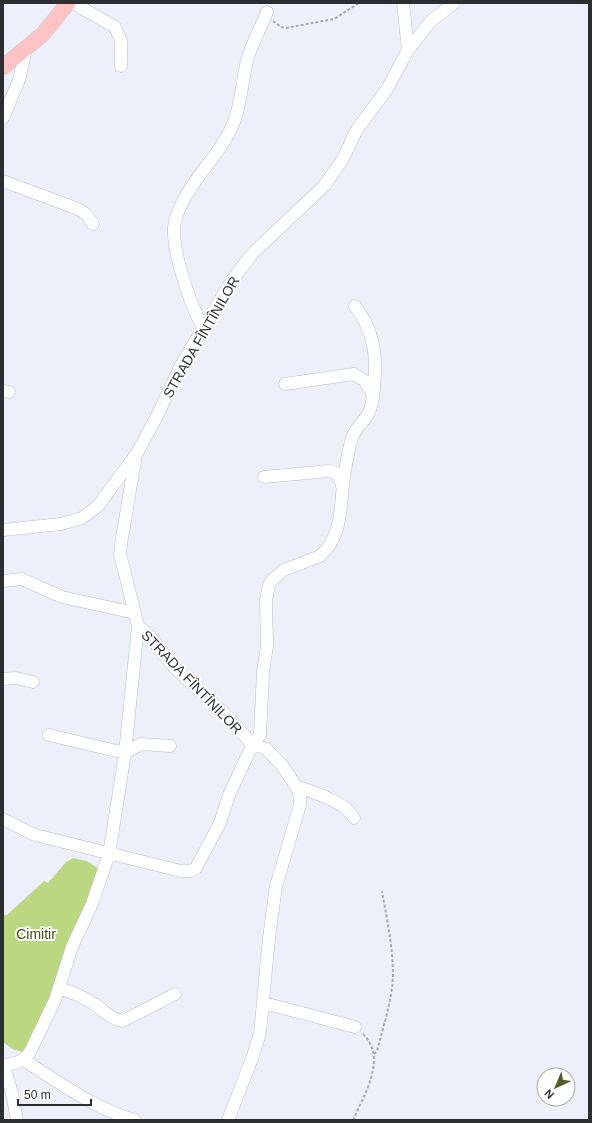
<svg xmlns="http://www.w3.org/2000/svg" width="592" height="1123" viewBox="0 0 592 1123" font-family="Arial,sans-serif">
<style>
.green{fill:#bbd780}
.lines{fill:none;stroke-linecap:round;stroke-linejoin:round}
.minor-casing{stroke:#babcc6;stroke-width:13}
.major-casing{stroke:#cdcdce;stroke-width:16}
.path{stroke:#a8aab2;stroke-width:2;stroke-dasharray:3 2;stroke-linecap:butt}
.minor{stroke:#fff;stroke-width:12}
.major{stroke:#fcc3c2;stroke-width:15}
.labels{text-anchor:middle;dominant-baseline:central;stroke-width:4;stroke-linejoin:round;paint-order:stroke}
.street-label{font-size:14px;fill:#2d2e32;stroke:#fefefe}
.park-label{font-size:14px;fill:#40520b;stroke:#fefefe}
</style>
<rect width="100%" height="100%" fill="#edf0fa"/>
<path class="green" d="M73 858 87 861 99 869 89 901 69 938 53 996 25 1052 14 1050 3 1042V915H7L44 881 48 883 66 862Z"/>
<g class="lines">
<g class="minor-casing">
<path id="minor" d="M73 3 115 27 121 41V66
M403 3 408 50
M3 118 19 80 26 49
M3 181 78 209 86 214 93 224
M203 327C191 307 173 254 174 229 174 220 179 209 183 201 198 172 222 152 234 122 242 101 242 78 248 57 253 42 261 27 267 12
M285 384 354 374 365 381 373 396
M3 391 9 392
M264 477 329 471C339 473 340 476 342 486
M3 530 61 524 82 518 98 506 134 457
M3 581 22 579 62 597 135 613
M138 626 149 635 173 666 231 720 249 741 266 749 281 764 296 786 300 796V805L276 886 269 938 260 1033 253 1056 228 1120
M3 679 16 678 33 682
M49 735 125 753 141 744 170 746
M296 786C312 792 346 802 354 818
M3 819 35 835 181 871H191L196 868 220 823 229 795 249 752 260 735 263 672 267 646 266 600 269 585 272 580 284 570 320 556C343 537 340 504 344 477 346 464 348 451 352 438 355 429 361 424 367 416 374 404 374 388 375 374 376 348 371 327 355 306
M59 988C71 992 83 996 94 1004 104 1010 110 1019 123 1021L175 994
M264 1003 355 1027
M25 1059 30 1064C63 1085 97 1110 135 1120
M3 1064 12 1093 17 1120
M4 1065C16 1063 23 1062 30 1052L55 1000 72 947 92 904 109 854 112 836 125 753 138 626 120 554 121 544 136 455 157 416 181 365 232 280 253 253 324 186 343 159 356 131 387 89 408 50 431 21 454 3"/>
</g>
<g class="major-casing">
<path id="major" d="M3 67 43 34 68 3"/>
</g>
<path class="path" d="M273 21 281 27 286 28 334 19 359 3
M374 1054 377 1051C383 1027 392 1001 393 976 393 947 387 919 382 891
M353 1120C365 1093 388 1057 362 1033"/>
<use href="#minor" class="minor"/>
<use href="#major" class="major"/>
</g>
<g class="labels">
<g class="street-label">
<text transform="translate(201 337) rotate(-60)">STRADA FÎNTÎNILOR</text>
<text transform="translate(192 682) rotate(46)">STRADA FÎNTÎNILOR</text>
</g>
<g class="park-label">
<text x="36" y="934">Cimitir</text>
</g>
</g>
<rect width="592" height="1123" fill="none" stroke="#2d2e32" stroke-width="8"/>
<g transform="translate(556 1087) rotate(224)"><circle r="19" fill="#fefefe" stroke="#aaabac"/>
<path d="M0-3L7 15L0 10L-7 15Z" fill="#555b29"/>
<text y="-6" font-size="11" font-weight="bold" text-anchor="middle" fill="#2d2e32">N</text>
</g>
<path d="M18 1099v6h73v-6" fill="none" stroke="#2d2e32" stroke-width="2"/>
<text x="24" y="1099" font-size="12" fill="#2d2e32" stroke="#fefefe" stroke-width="3" paint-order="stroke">50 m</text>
</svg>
